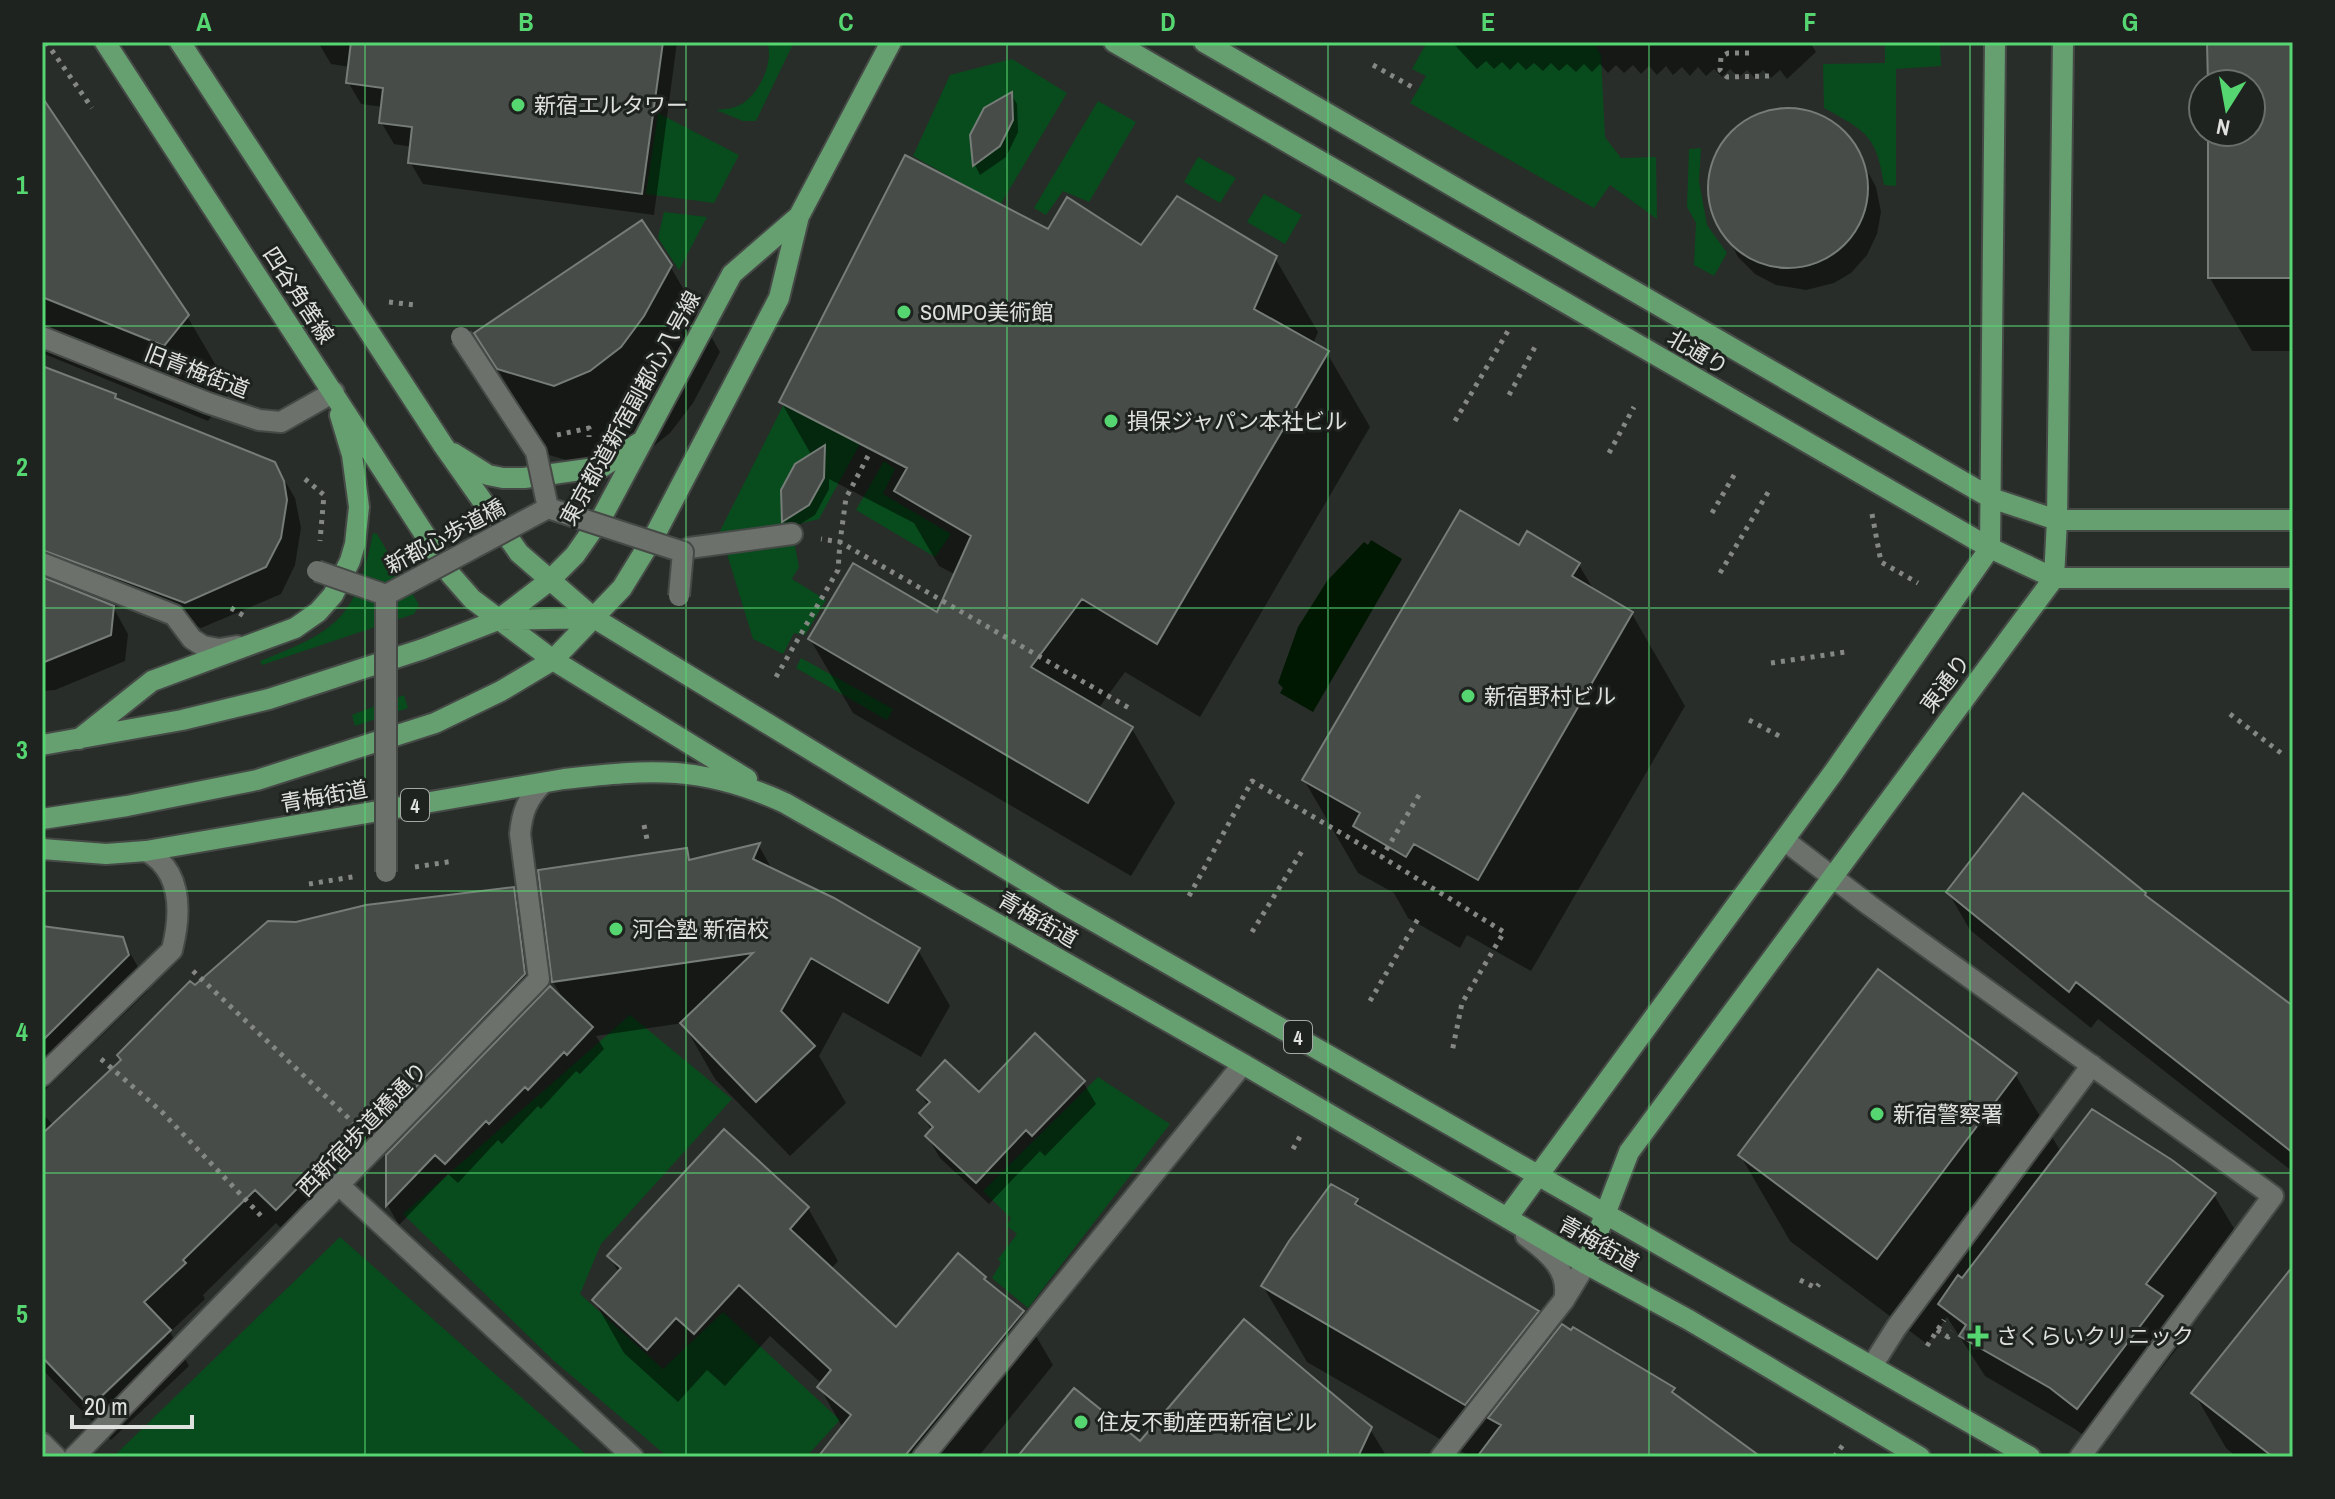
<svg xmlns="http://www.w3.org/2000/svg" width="2335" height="1499" viewBox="0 0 2335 1499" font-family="'Archivo Narrow','Noto Sans JP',sans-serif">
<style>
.green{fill:#084b1c}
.water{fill:#001802}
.shadow{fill:#0007}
.building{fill:#474c48;stroke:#767c77;stroke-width:2}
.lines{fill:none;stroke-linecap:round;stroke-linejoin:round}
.minor-casing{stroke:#464a47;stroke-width:24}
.major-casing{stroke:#464a47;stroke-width:24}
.path{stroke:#848784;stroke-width:5;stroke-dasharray:4 6;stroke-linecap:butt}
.minor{stroke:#6c716c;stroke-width:20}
.major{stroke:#669f70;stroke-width:20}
.minor-bridge-casing{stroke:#464a47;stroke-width:24;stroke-linecap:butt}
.minor-bridge{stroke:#6c716c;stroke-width:20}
.grid{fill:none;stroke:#56d671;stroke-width:2;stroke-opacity:0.55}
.poi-dot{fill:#56d671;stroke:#1f231f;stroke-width:3}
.labels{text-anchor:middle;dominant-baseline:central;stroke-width:6;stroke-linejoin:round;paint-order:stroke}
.shield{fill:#1f231f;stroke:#a5a8a5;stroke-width:2}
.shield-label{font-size:20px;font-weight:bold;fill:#dee1de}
.poi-label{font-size:22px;fill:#dee1de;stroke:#1f231f;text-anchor:start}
.street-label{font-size:22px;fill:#dee1de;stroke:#1f231f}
.neatline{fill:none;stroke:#56d671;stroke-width:3}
.grid-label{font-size:26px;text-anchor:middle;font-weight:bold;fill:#56d671}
</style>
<rect width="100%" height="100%" fill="#292d29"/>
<path class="green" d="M767 42H794L756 121H743L716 110C722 109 729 109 735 107 757 100 775 63 767 42Z
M1427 42H1593L1601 55 1605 137 1621 158 1656 157 1657 219 1610 185 1594 208 1410 103 1426 76 1412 69Z
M1885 42H1940L1941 66 1896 69V186L1884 185C1877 136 1866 131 1824 108L1823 64 1885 63Z
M1012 59 1067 93 1000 205 913 156 950 75Z
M1098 101 1136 122 1089 202 1063 191 1046 215 1034 208Z
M658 113 739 155 714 203 646 194Z
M1701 148 1699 181 1707 225 1727 253 1714 276 1694 265 1696 223 1687 207 1689 149Z
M1198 157 1236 178 1220 203 1184 182Z
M1264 194 1302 215 1285 244 1247 222Z
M664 212 707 217 679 270 658 238Z
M810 352 886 396 819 519 791 526 799 567 792 579 826 600 805 635 794 633 783 654 753 639 720 531Z
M884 461 895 469 883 494 951 534 935 557 856 510Z
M373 533 377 534 419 605 414 614 262 665 260 661C339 630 356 618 373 533Z
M801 658 893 709 887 720 796 668Z
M404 695 408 708 355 726 352 715Z
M630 1015 732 1099 601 1244 580 1294 663 1369 723 1312 840 1420 806 1457H668L554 1361 403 1214Z
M1098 1077 1170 1124 1028 1308 992 1278 1001 1263 998 1259 1017 1234 1007 1226 1011 1218 983 1191Z
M340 1237 589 1457H113Z"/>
<path class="water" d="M1371 540 1402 559 1313 712 1280 693 1283 688 1278 683 1298 627 1327 581 1364 542 1368 545Z"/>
<path class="shadow" d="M318 42H677L654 215 423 184 410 162 412 147 394 144 381 122 383 107 361 104 348 82 350 67 331 64Z
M1452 42H1810L1816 52 1787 79 1780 70 1771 78 1763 70 1755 78 1747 70 1739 77 1730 69 1722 77 1714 69 1706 76 1698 67 1690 76 1682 67 1673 75 1666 66 1657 75 1649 66 1641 74 1633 65 1624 73 1616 65 1608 73 1600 64 1592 72 1584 64 1576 72 1567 64 1559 71 1551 63 1543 71 1534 63 1526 70 1518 62 1510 70 1502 62 1494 69 1486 61 1477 69Z
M2208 42H2293V351H2252L2210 278 2209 132H2251V84H2209Z
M1011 94 1017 104 1018 132 1006 157 980 175 975 165 972 135Z
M42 100 187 316 231 391 208 421 42 353Z
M1789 110 1814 114 1836 126 1851 141 1876 187 1881 212 1877 234 1867 255 1851 273 1834 283 1806 290 1776 285 1755 274 1738 257 1713 208 1710 187 1713 165 1722 146 1741 126 1764 114Z
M1049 232 1142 248 1275 258 1318 332 1313 344 1327 353 1370 427 1200 717 1125 672 1098 709 1132 729 1175 803 1131 876 853 713 810 639 938 615 956 575 939 566 914 523 829 479V489L815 515 789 531 784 522 783 490 812 456 781 402Z
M670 266 720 352 693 403 670 433 640 457 604 471 549 455 476 333Z
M42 368 115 396 118 402 279 471 295 498 301 528 295 565 281 594 201 628 132 601 55 576 46 581 113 607 128 634 125 661 55 690 42 691Z
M1519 548 1579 565 1595 592 1632 614 1685 706 1531 971 1467 935 1460 948 1408 918 1394 893 1358 873 1304 780Z
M759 846 773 871 918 950 950 1006 921 1057 843 1012 819 1056 846 1103 790 1156 715 1079 683 1023 596 1036 604 1049 580 1074 576 1071 541 1109 538 1106 502 1144 498 1140 458 1183 448 1174 399 1225 388 1206V1150L296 1244 276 1223 203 1295 205 1299 170 1332 189 1366 111 1440 85 1414 166 1337V1331L82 1411 42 1369V1113L54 1126 195 988 297 924 513 890 533 924 542 996 565 1002 553 982 686 851 692 861Z
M1948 892 2148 899 2293 1009V1172L2098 1019 2091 1028 1970 930Z
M42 928 122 939 142 974 148 991 42 1093Z
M2015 1074 2061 1152 2214 1195 2238 1235 2173 1318 2185 1338 2100 1448 2075 1429 1985 1376 1947 1317 1927 1344 1790 1241 1740 1155Z
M1083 1082 1096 1104 1045 1156 1040 1151 989 1204 940 1158 927 1136 932 1131 921 1113 928 1106 919 1090 979 1095Z
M1332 1186 1357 1201 1363 1212 1537 1313 1553 1339 1673 1389 1679 1399 1760 1457H1471L1307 1362 1263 1286Z
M808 1208 838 1261 831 1269 896 1330 984 1278 989 1285 1022 1312 1053 1365 978 1457H821L843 1428 820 1388 822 1384 770 1336 725 1386 707 1370 678 1402 624 1353 594 1300 619 1273 610 1257Z
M2293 1270V1457H2237L2226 1448 2194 1393Z
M1370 1429 1387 1457H1020L1140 1444Z"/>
<path class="building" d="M351 42H663L642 194 408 163 412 127 379 123 383 88 346 83Z
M2207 42H2293V278H2208V132H2251V84H2208Z
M1012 92 1013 120 1000 146 973 166 970 135 984 108Z
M42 97 189 315 164 346 42 297Z
M1708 188a80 80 0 1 1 160 0a80 80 0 1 1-160 0Z
M905 155 1048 229 1067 197 1141 245 1177 196 1277 256 1254 309 1329 351 1157 644 1082 599 1031 667 1133 727 1088 803 808 639 853 563 937 612 971 536 894 491 907 468 779 402Z
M642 220 672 265 644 316 621 347 590 371 554 386 497 369 474 333Z
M42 366 116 394 115 398 275 462 284 481 287 500 281 538 266 567 185 603 42 550Z
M825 445 824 478 809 505 782 522 781 490 795 464Z
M1460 510 1519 545 1527 531 1580 563 1572 576 1633 612 1478 880 1414 844 1406 857 1353 826 1360 813 1302 780Z
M42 577 114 606 111 635 42 663Z
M2023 793 2146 893 2145 895 2293 1006V1153L2076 982 2069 992 1946 892Z
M760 843 753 859 834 898 920 948 888 1003 811 958 781 1011 815 1046 756 1102 680 1023 753 953 552 982 538 870 687 848 689 860Z
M514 887 525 974 387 1117V1097L276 1210 255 1190 183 1260 186 1263 144 1302 171 1330 90 1407 42 1357V1134L121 1060 117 1055 190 981 195 985 268 921 296 922 366 905Z
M42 926 123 937 129 955 42 1041Z
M1878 969 2017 1073 1877 1259 1738 1155Z
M550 986 593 1027 567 1055 564 1052 528 1090 525 1087 489 1124 486 1121 445 1164 435 1155 386 1206V1155Z
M1035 1033 1085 1081 1032 1136 1026 1130 976 1183 925 1136 933 1127 919 1113 930 1102 917 1090 945 1060 979 1092Z
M2092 1109 2172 1160 2216 1193 2146 1284 2163 1296 2077 1409 2050 1388 1959 1336 1966 1325 1938 1304 1958 1275 1962 1278Z
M724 1129 809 1207 790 1229 896 1327 958 1253 986 1277 984 1279 1024 1311 904 1457H818L851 1415 817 1387 831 1370 739 1285 694 1334 676 1318 647 1350 592 1300 621 1268 607 1256Z
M1331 1184 1358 1199 1355 1204 1539 1311 1465 1405 1261 1286 1289 1241Z
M2293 1266V1457H2273L2191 1393Z
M1244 1319 1372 1427 1358 1457H1017L1074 1388 1140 1441Z
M1562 1324 1571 1330 1573 1327 1675 1388 1672 1392 1761 1457H1477L1501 1425 1488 1418Z"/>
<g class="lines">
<g class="minor-casing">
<path id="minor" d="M42 337 208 403 259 420 281 422 334 392
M683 552 689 548 792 534
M42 563 174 615 192 639 203 646 219 649 237 646
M1784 840 1869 905 2273 1196 2080 1457
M42 1076 172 950C181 914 183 871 146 851
M340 1186 633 1457
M1526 1236C1547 1252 1571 1270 1564 1300
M1872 1366 1896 1328 2092 1065
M42 1443 56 1457
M74 1457 539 979 520 834C522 812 527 799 543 783
M923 1457 1243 1064
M1441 1457 1564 1300 1586 1264"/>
</g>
<g class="major-casing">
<path id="major" d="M105 42 451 575 472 599 553 660 747 779
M180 42 443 445 519 553 594 618 1057 900 2030 1457
M1114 42 1990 548 2054 578H2293
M1204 42 1991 498 2057 520H2293
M453 453 488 475 503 478H524L602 467 639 443
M498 620 549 581 575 555 603 515 732 274 799 216
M79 739 152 681 295 628 318 612 333 595 350 561 355 544 359 507 352 455 340 415
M42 745 182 720 269 699 423 649 498 620 594 618
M42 819 127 806 257 780 435 723 501 691 553 660 622 588 657 531 779 298 799 216 891 42
M42 849 106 854 146 851 564 779C651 769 703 765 785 803L1243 1064 1586 1264 1689 1320 1920 1457
M1507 1218 1833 773 1990 548 1995 42
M1586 1264 1629 1152 2054 578 2057 520 2063 42"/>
</g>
<path class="path" d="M46 42 92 108
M1749 53H1728L1721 57 1720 70 1727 77 1769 76
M1373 65 1412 87
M389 302 415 305
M1509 395 1535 347
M1455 421 1508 331
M557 435 589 428V437
M1609 453 1634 407
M868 456 846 498 840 542 1129 708
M305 479 324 495 320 541
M1712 513 1737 470
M1872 514 1881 562 1918 583
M1720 573 1770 489
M231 608 244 616
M1771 663 1846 652
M776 677 838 570 840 542 821 539
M2230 714 2281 753
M1749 720 1783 738
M1419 795 1382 857 1504 932 1462 1003 1452 1052
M644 825 648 844
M415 867 454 861
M309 884 358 876
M1189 896 1252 781 1382 857
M1252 932 1302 851
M193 971 357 1126
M1370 1001 1418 919
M101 1059 162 1112 265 1220
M1293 1149 1302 1133
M1800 1280 1816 1288 1819 1284
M1937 1330 1948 1337 1952 1331
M1927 1346 1944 1320
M1834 1457 1843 1445"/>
<use href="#minor" class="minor"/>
<use href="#major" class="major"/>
<g class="minor-bridge-casing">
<path id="minor-bridge" d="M461 337 536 452 548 508
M317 571 386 595
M386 872V595L548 508 683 552 679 596"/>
</g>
<use href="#minor-bridge" class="minor-bridge"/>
</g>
<path class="grid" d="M365 42V1457M686 42V1457M1007 42V1457M1328 42V1457M1649 42V1457M1970 42V1457M42 326H2293M42 608H2293M42 891H2293M42 1173H2293"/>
<g class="poi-dot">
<circle cx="518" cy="105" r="8"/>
<circle cx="904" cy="312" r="8"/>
<circle cx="1111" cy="421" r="8"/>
<circle cx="1468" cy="696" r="8"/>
<circle cx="616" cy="929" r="8"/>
<circle cx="1877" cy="1114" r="8"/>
<path d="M1974 1324h8v8h8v8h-8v8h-8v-8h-8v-8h8z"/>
<circle cx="1081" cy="1422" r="8"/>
</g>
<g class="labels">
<g class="shield">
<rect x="401" y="789" width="28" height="32" rx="6"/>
<rect x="1284" y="1021" width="28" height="32" rx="6"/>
</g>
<g class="shield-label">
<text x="415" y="805">4</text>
<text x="1298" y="1037">4</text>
</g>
<g class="poi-label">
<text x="534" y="105">新宿エルタワー</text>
<text x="920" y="312">SOMPO美術館</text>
<text x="1127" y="421">損保ジャパン本社ビル</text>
<text x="1484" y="696">新宿野村ビル</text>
<text x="632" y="929">河合塾 新宿校</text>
<text x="1893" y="1114">新宿警察署</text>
<text x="1996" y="1336">さくらいクリニック</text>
<text x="1097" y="1422">住友不動産西新宿ビル</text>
</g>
<g class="street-label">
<text transform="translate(299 295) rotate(57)">四谷角筈線</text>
<text transform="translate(1698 352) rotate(30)">北通り</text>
<text transform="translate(197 371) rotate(21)">旧青梅街道</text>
<text transform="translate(630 408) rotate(-61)">東京都道新宿副都心八号線</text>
<text transform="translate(445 536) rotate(-28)">新都心歩道橋</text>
<text transform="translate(1945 683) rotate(-53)">東通り</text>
<text transform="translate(324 796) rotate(-10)">青梅街道</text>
<text transform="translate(1038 919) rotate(30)">青梅街道</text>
<text transform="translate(362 1129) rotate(-46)">西新宿歩道橋通り</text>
<text transform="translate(1599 1243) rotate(29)">青梅街道</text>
</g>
</g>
<rect width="2335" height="1499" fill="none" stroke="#1f231f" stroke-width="88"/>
<g transform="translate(2227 108) rotate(191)"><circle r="38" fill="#1f231f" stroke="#6b6f6b" stroke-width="2"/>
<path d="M0-6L14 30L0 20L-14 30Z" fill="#56d671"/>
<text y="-12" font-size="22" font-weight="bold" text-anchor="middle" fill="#dee1de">N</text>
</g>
<path d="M72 1415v12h120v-12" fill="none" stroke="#dee1de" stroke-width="4"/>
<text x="84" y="1415" font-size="24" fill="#dee1de" stroke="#1f231f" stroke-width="6" paint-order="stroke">20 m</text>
<rect x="44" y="44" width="2247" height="1411" class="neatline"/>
<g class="grid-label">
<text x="204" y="31">A</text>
<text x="526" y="31">B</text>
<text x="846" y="31">C</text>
<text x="1168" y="31">D</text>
<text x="1488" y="31">E</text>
<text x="1810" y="31">F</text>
<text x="2130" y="31">G</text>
<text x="22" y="194">1</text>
<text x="22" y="476">2</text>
<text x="22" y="759">3</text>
<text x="22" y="1041">4</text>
<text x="22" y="1323">5</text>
</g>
</svg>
